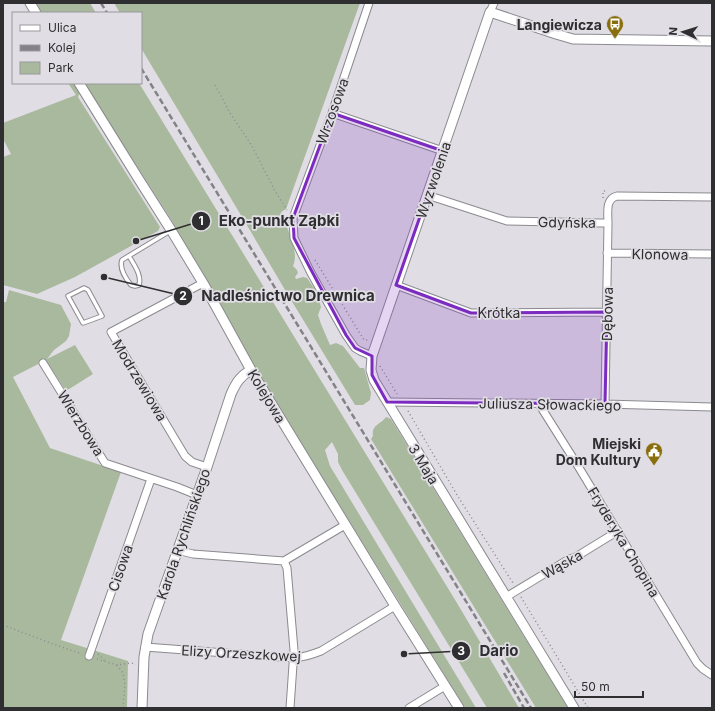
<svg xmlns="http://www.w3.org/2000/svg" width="715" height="711" viewBox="0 0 715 711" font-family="Inter,sans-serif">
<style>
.green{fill:#a9b99e}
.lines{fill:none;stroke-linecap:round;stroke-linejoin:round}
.service-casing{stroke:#8b8a8f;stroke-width:5.5}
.minor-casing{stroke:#8b8a8f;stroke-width:9}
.tertiary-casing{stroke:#8b8a8f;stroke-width:11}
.path{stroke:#8d8c90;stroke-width:1.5;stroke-dasharray:1 3;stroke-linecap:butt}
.service{stroke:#fff;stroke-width:3.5}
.minor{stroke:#fff;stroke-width:7}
.tertiary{stroke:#fff;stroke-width:9}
.rail{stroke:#838286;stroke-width:2.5;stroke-dasharray:6 3;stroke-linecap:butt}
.marked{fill:#7b2cbf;fill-opacity:0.2;stroke:#7b2cbf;stroke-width:3;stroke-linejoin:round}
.labels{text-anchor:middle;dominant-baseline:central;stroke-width:3.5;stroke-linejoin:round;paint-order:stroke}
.poi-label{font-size:14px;font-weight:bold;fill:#2f2e30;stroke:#e0dee4;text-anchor:end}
.street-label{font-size:14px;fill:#2f2e30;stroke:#e0dee4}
.leader{fill:none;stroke:#2f2e30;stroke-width:1.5}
.callout-dot{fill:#2f2e30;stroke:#e0dee4;stroke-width:1.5}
.mark-label{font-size:12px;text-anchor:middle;font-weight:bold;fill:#fff}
.callout-label{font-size:15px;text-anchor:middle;font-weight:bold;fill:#2f2e30;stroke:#e0dee4;stroke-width:3.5;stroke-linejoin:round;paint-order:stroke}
</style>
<rect width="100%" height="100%" fill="#e0dee4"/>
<path class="green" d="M34 3H90L96 13H40Z
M114 3H360L286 209 281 212C286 227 300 251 293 266L297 270 298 273 295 277 296 279 303 277 307 278 316 291 321 307 318 315 321 324 330 345 336 343 343 346 360 368H364L371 393 370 400 363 405H355L288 295 248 227 141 48V13H120Z
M68 83H74L80 92 78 97 160 227 158 231 75 277 37 294 3 285V157L11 154 3 139V123L76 95Z
M84 83H139L457 603 519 708H487L342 470 338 462V454L332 442 325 450 330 466 476 708H465L258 374 172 221Z
M9 290 61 305 71 324 69 336 66 341 54 350 47 359 75 345 93 374 66 391 46 360 13 377 50 448 121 472 61 640 128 661 127 708H3V302H6Z
M386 417 391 419 568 708H536L371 439 373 436C371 425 380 425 386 417Z"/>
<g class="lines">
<g class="service-casing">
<path id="service" d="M129 256C134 265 142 275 139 285L135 286 131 285C126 279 119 268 122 260L170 231
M84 288 88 290 102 316 83 323 68 296Z"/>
</g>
<g class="minor-casing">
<path id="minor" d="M369 3 332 113 293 218 294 238 311 273 346 335 355 348 360 351 372 356
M490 12 494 3
M332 113 443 151
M427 195 507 221 600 223H608C608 213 605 199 617 196L712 197
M607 253 712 254
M203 283 111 332 185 456 192 462 207 467
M396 285 471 313 607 312
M43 363 105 463 177 487 197 495
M387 402 605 404 712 407
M539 404 578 466 697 663 703 669 712 675
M605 404 608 223
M177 550 193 554 284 561 345 525
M284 561 287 568 294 650 290 708
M506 597 569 559 574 558 618 531
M145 647 294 658C304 657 311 655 321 651L395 606
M89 656 151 479
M409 708 445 686"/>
</g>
<g class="tertiary-casing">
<path id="tertiary" d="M30 3 36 13
M79 83 138 178 171 230 203 283 251 370 395 606 459 708
M142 708 144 657 148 634 207 467 231 394C236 383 240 376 251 370
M574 708 374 380 371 370 372 356 490 12 556 34 573 39 712 41"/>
</g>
<path class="path" d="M215 85 230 113 252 146 275 191 287 210
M603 198V191H608
M315 260 364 340H368
M380 366 397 394
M408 411 457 495 513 583
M521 597 588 708
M3 625 53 644 82 654
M98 654 105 661
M97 659 117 665 131 663 136 664
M117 665 123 673 125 684 123 708"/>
<use href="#service" class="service"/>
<use href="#minor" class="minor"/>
<use href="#tertiary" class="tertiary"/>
<path class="rail" d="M101 3 107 13
M141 68 531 708
M504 673 524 708"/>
</g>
<path class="marked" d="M332 113 443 151 396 285 471 313 607 312 605 404 387 402 372 375V356L355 348 346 335 294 238 293 218Z"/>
<defs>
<g id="bus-pin" transform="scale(0.9)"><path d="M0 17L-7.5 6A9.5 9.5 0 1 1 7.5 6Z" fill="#8a6d0d" stroke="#e0dee4"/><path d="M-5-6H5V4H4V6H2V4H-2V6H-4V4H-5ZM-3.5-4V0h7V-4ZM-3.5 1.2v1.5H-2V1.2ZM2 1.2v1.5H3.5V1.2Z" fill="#fff"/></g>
<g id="civic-pin" transform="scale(0.9)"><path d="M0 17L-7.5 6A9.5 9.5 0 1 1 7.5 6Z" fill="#8a6d0d" stroke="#e0dee4"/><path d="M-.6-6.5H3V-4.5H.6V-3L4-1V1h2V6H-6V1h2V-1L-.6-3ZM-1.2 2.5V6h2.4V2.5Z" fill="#fff"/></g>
</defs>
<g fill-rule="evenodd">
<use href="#bus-pin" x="615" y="24"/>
<use href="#civic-pin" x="654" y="451"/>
</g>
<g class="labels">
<g class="poi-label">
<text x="602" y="24">Langiewicza</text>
<text x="641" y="443">Miejski<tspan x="641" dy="16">Dom Kultury</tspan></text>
</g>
<g class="street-label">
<text transform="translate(332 111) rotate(-70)">Wrzosowa</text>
<text transform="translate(433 180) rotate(-71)">Wyzwolenia</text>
<text transform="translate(567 222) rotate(1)">Gdyńska</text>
<text transform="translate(660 254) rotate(1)">Klonowa</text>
<text x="499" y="312">Krótka</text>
<text transform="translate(607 314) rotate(-89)">Dębowa</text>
<text transform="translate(140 380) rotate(59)">Modrzewiowa</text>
<text transform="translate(267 396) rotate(59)">Kolejowa</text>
<text transform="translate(550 404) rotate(1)">Juliusza Słowackiego</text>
<text transform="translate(81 423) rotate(58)">Wierzbowa</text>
<text transform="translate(424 464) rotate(59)">3 Maja</text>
<text transform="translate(183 534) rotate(-71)">Karola Rychlińskiego</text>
<text transform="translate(624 542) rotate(59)">Fryderyka Chopina</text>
<text transform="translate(562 564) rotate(-29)">Wąska</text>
<text transform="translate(120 568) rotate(-71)">Cisowa</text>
<text transform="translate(241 653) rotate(3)">Elizy Orzeszkowej</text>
</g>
</g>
<path class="leader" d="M136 241L201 221M104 277L183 296M404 654L461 651"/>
<g class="callout-dot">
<circle cx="136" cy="241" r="4"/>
<circle cx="104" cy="277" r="4"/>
<circle cx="404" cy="654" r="4"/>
<circle cx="201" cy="221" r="10"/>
<circle cx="183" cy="296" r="10"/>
<circle cx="461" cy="651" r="10"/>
</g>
<g class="mark-label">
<text x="201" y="225">1</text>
<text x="183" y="300">2</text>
<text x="461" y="655">3</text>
</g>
<g class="callout-label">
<text x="279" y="226">Eko-punkt Ząbki</text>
<text x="288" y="301">Nadleśnictwo Drewnica</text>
<text x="499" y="656">Dario</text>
</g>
<rect width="715" height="711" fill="none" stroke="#2f2e30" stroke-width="8"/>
<rect x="12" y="12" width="130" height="72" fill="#e0dee4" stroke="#99989c"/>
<rect x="20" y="25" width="20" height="6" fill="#ffffff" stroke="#99989c"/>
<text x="48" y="32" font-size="12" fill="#2f2e30">Ulica</text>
<rect x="20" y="45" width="20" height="6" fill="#838286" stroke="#99989c"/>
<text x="48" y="52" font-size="12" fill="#2f2e30">Kolej</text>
<rect x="20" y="62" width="20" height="12" fill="#a9b99e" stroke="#99989c"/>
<text x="48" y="72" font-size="12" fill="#2f2e30">Park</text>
<g transform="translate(683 32) rotate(274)" stroke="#e0dee4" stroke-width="3" paint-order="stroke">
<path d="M0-3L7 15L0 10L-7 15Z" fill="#2f2e30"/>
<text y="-6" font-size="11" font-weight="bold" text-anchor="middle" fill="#2f2e30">N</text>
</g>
<path d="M575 691v6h68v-6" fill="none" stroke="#2f2e30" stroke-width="2"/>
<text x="581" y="691" font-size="12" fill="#2f2e30" stroke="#e0dee4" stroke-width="3" paint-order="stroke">50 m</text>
</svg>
